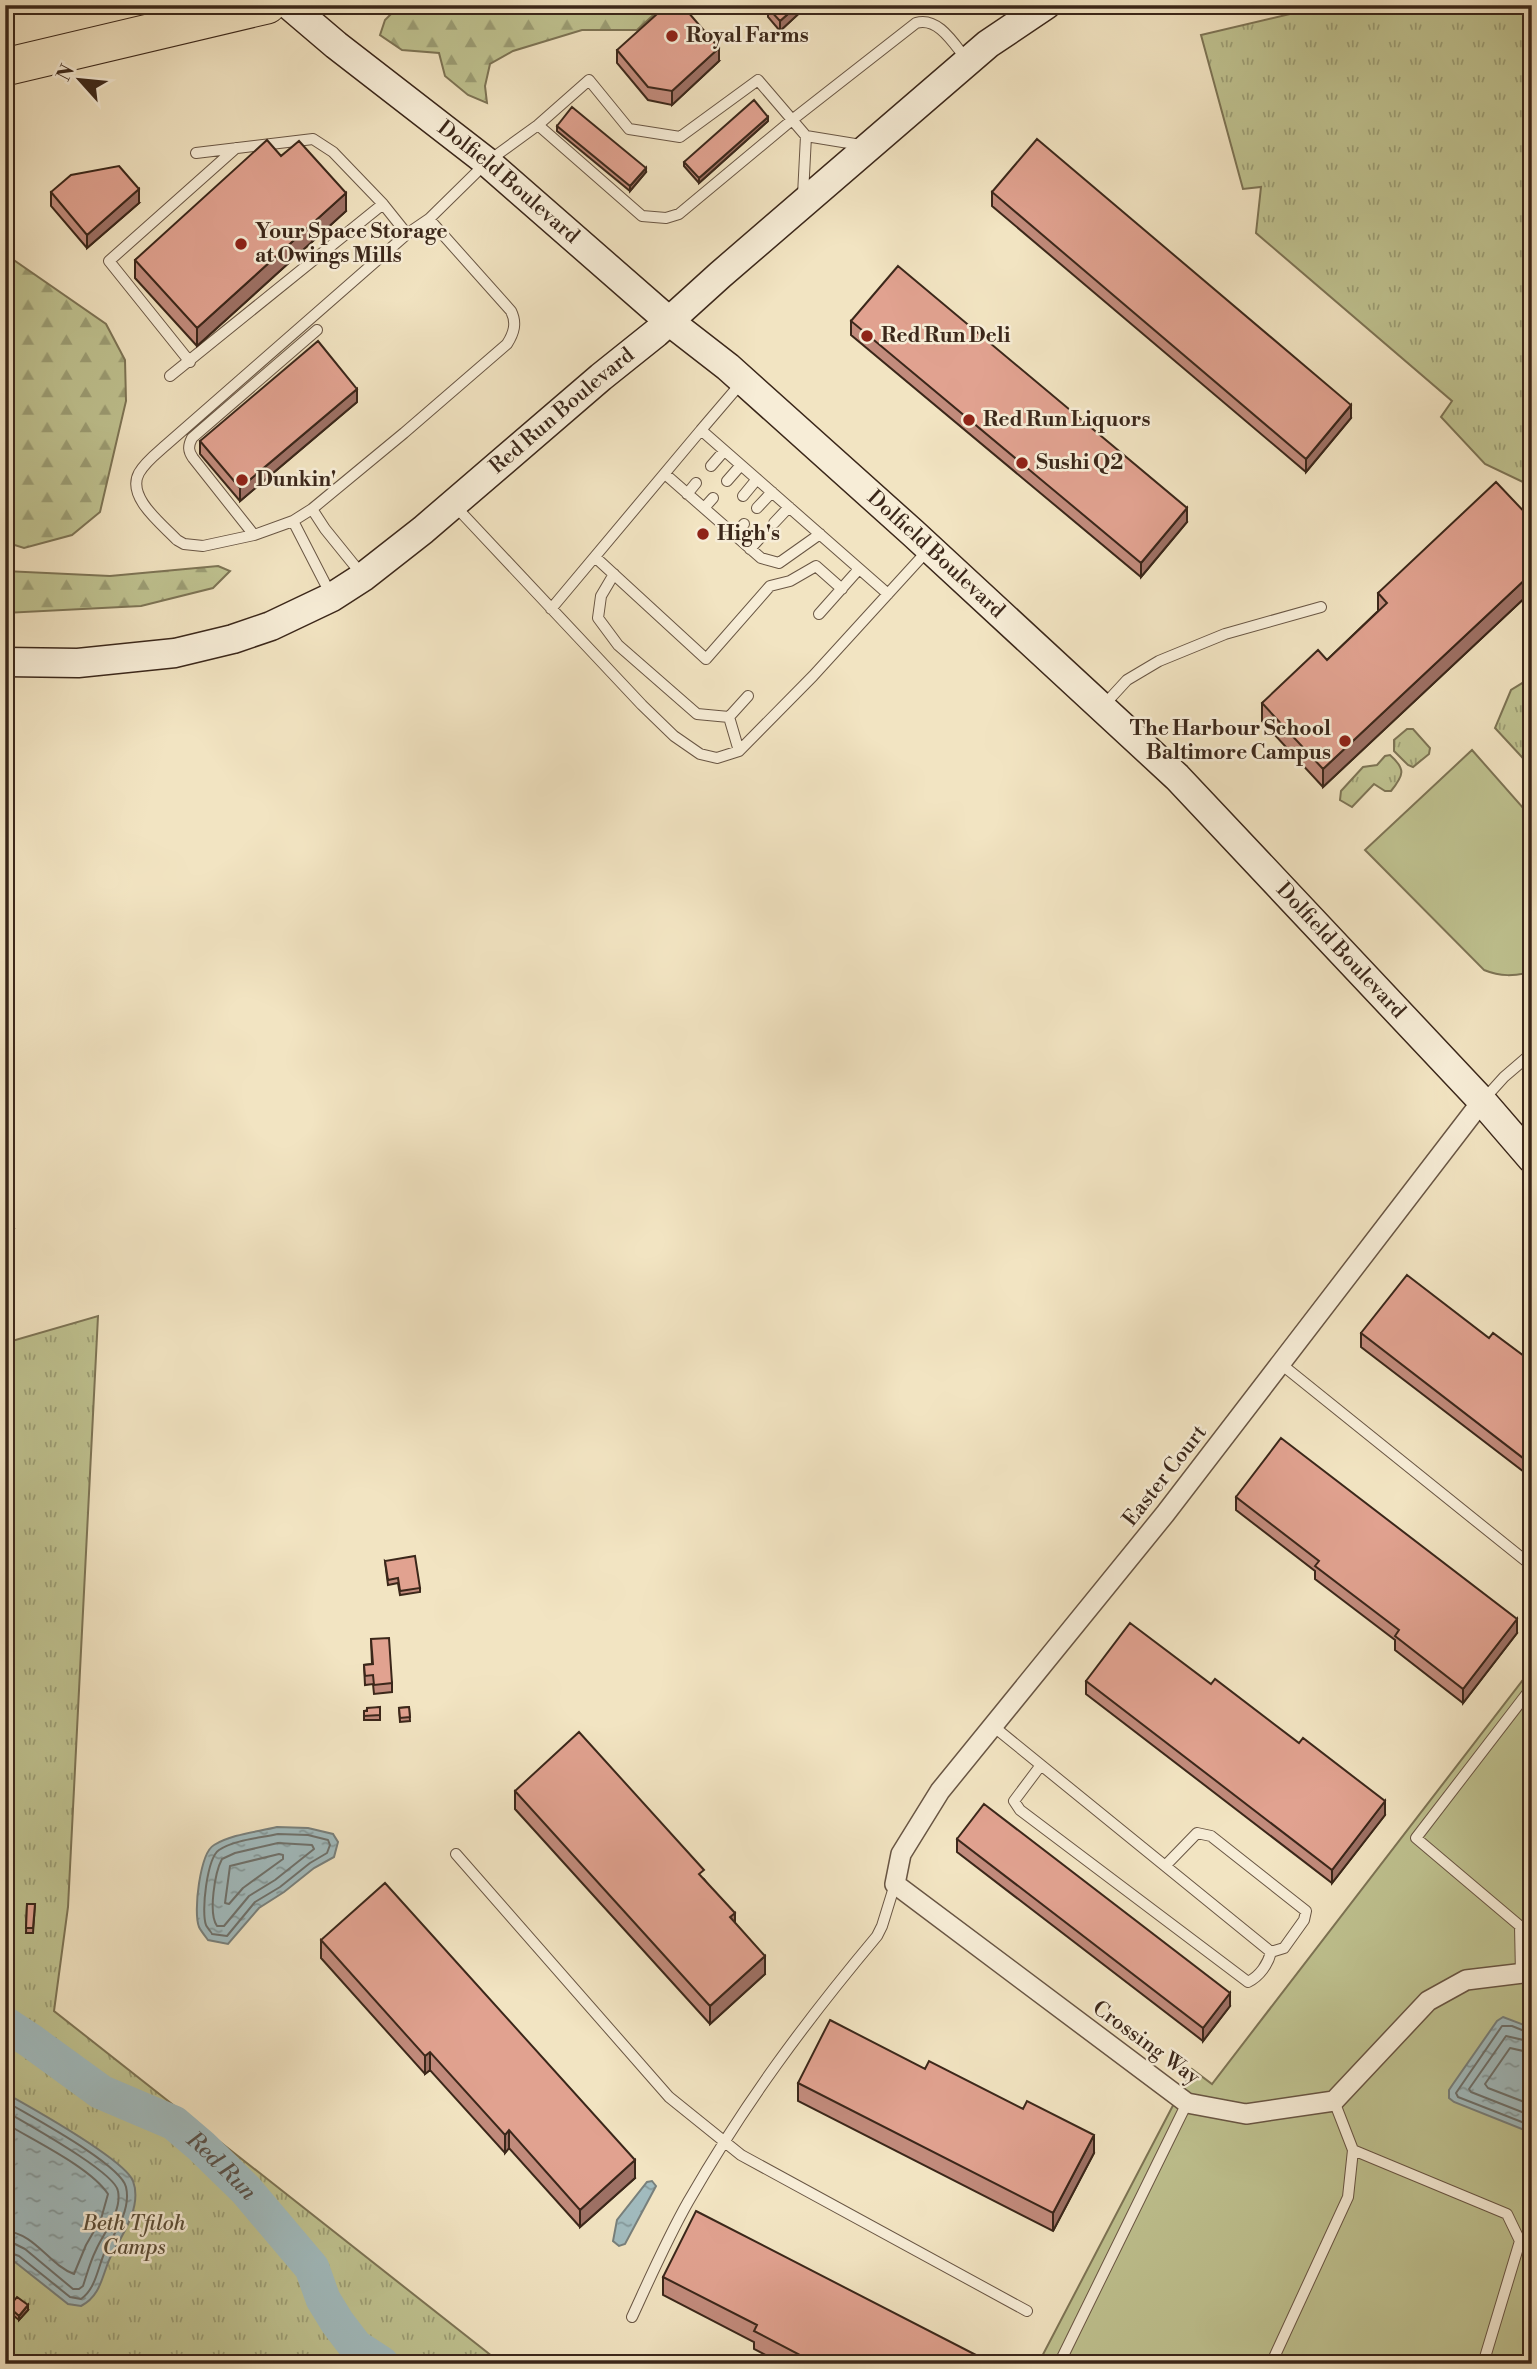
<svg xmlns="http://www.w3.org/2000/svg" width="1537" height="2369" viewBox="0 0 1537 2369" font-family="'Libre Bodoni',serif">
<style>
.grass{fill:#bfc290;stroke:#7d7455;stroke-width:2}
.forest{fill:url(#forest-firs);stroke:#7d7455;stroke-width:2}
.park{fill:url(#park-tufts);stroke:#7d7455;stroke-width:2}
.water{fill:url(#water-ripples);stroke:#78807c;stroke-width:2}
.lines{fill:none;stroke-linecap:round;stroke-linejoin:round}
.shore{stroke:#6e716c;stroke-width:2}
.river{stroke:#a1bbbe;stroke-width:35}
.lane-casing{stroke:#695644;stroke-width:12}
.street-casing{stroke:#695644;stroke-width:22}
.secondary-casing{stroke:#3b271a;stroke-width:31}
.highway-casing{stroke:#3b271a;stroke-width:39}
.lane{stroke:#f7edd7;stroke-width:10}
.street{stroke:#f7edd7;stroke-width:19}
.secondary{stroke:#f7edd7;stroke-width:28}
.highway{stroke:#f2e4c2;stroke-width:37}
.wall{fill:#c28b7c;stroke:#3b271a;stroke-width:2}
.shaded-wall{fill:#9e7165;stroke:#3b271a;stroke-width:2}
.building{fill:#e1a290;stroke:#3b271a;stroke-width:2}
.poi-dot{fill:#8f2418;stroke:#f7edd7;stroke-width:2.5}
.labels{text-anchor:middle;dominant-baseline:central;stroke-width:5;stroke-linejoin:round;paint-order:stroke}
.poi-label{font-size:21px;font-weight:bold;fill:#3b271a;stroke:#f7edd7;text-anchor:start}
.street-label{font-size:21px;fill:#3b271a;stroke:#f7edd7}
.park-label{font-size:21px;font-style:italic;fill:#5c4e38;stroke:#f7edd7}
.water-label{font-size:23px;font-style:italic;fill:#5a534b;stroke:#f7edd7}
</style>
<defs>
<pattern id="forest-firs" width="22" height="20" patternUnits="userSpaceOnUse" patternTransform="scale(1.75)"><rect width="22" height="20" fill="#bfc290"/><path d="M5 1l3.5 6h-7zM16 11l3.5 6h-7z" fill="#9c9e75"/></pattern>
<pattern id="park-tufts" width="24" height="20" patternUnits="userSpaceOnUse" patternTransform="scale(1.75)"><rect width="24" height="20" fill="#bfc290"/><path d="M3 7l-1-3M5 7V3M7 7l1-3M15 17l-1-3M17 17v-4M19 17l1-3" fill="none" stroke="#9c9e75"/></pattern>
<pattern id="water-ripples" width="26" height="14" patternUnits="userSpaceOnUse" patternTransform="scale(1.75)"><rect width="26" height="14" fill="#a1bbbe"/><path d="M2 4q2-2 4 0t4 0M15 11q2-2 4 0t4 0" fill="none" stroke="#84989a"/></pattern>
</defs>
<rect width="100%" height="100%" fill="#f2e4c2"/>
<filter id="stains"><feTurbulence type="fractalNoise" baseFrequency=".00286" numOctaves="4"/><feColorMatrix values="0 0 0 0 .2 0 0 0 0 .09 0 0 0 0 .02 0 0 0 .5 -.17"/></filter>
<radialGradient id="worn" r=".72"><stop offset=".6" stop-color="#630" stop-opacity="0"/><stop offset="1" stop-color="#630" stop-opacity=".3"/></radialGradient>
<path class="grass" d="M1472 750 1532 818V972C1514 976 1501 977 1484 970L1365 850Z
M1532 1668V2364H1038L1192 2069 1212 2084Z"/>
<path class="forest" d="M400 5H675L660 9 637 30H582L513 51 490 64 485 86 487 103 468 95 445 76 439 53 402 50 380 35 385 20Z
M5 254 106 324 125 360 126 401 100 512 72 535 24 548 5 542Z
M218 566 230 571 213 588 141 606 5 613V571L110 576Z"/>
<path class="park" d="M1328 5H1532V484L1525 483 1485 464 1441 417 1452 401 1256 233 1261 187 1243 189 1201 35Z
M1532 677V768L1495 728 1511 690Z
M1407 729H1413L1430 748 1429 754 1413 767 1408 765 1394 751V740Z
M1390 755C1406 769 1404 775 1391 791H1385L1374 784 1352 807 1340 800 1341 791 1363 767 1377 765 1385 756Z
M98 1316 68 1907 54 2011 502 2364H5V1343Z"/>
<path class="water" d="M277 1827 308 1828 333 1834 338 1842 334 1857 314 1868 284 1892 259 1908 228 1944 208 1940C205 1936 201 1931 199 1927 193 1912 200 1853 214 1845 232 1834 257 1832 277 1827Z
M1503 2017 1532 2028V2133L1454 2102 1449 2098V2090L1453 2084 1497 2021Z
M5 2093C30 2107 124 2159 133 2181 142 2205 124 2233 113 2252 102 2271 103 2295 81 2306L68 2304 15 2262 5 2256Z
M652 2181 656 2186 625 2244 619 2246 613 2241 617 2220 647 2182Z"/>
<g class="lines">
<path class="shore" d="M278 1834 308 1835 328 1840 330 1845 327 1853 310 1863 280 1887 255 1902 227 1936 212 1934C212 1933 206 1926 206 1925 201 1912 207 1858 219 1850 234 1840 260 1838 278 1834Z
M278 1843 312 1845 314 1849 275 1880 249 1896 224 1926H217C208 1913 215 1872 222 1859L235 1853Z
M279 1854 283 1855V1859L243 1888 229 1904 225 1903 230 1866Z
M1532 2034 1512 2026H1502L1456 2093 1458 2097 1532 2126
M1532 2042 1506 2036 1469 2089 1471 2092 1532 2116
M1532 2053 1510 2048 1485 2084 1488 2088 1532 2105
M5 2101C28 2115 121 2164 126 2187 131 2208 117 2230 107 2247 98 2264 97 2288 81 2299L70 2297 19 2256 5 2251
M5 2111C25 2123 115 2172 118 2191 122 2212 104 2232 96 2250 90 2262 87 2274 83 2286L79 2289H73L25 2249 13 2243 5 2242
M5 2123C34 2141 90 2167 108 2194L101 2219 86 2245 74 2274C49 2265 35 2233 5 2231"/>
<path class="river" id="s1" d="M5 2024 31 2041 101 2092 174 2123 201 2146 246 2190 312 2268 323 2299 337 2322 356 2347 382 2364"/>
<g class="lane-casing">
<path id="lane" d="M538 125 642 216 666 218 679 214 792 120 916 23C938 16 954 44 967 60
M196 153 313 139 333 152 383 204 407 234 429 219 487 162 538 125 589 80 629 129 680 137 758 80 806 136 861 145
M803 195 806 136
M407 234 166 445C157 453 145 462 139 473 126 497 162 524 177 540L184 544 203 546 254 535 293 521 312 509 404 433 507 344C514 333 517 323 511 311L429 219
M190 362 109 261 236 148
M170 376 383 204
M742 382 701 430 888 594
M711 466 724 451
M665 474 761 558 779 563 820 534
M727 481 741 465
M687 494 696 483
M743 496 757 479
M456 507 642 705 674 736 700 754 717 758 739 751 813 676 928 550
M704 508 713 498
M757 508 772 492
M312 509 325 529 363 576
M293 521 331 595
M774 523 789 507
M254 535 193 458C188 451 188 446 192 438L317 330
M734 535 744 524
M750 549 760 538
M595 557 706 659 770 586 790 581 816 566 842 589
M614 574 601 596 598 618 618 645 697 714 729 717
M551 609 701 430
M819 614 859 569
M1104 705 1127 680 1159 661 1225 634 1321 607
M729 717 739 751
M729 717 748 696
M1485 1098 1504 1077 1532 1053
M1281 1364 1532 1566
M993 1726 1271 1952C1268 1964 1260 1976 1248 1982L1020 1810 1014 1801 1041 1765
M456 1854 669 2097 741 2155 1027 2311
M1165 1866 1197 1833 1211 1836 1306 1911 1304 1920 1284 1948 1271 1952
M1521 1974 1520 1926 1416 1838 1532 1687
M1353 2150 1507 2214 1520 2241 1483 2364
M632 2317C650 2278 667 2239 688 2202 744 2104 805 2022 877 1936L882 1926 895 1884
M1059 2364 1187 2103
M1271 2364 1348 2197 1353 2150 1334 2101"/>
</g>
<g class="street-casing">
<path id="street" d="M1482 1101 1165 1514 940 1791 901 1854 895 1884 1187 2103 1246 2114 1334 2101 1428 2001 1466 1980 1532 1972"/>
</g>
<g class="secondary-casing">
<g id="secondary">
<path id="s2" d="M289 5 336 45 487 162 670 322 728 367 913 533 1177 777 1482 1101 1532 1159"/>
<path id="s3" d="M5 662 78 663 175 653 233 639 271 626 332 597 363 577 423 530 601 377 656 333 720 275 988 44 1046 5"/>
</g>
</g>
<g class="highway-casing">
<path id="highway" d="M5 67 267 5"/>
</g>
<use href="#lane" class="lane"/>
<use href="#street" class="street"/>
<use href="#secondary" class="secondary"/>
<use href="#highway" class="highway"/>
</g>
<path class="wall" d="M766 5H808L780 31 768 17V12L766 9Z
M617 50 719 61 672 105 648 100 617 63Z
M768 121 699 183 684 166V162Z
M557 126 646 172 630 191 557 131Z
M281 156 346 211 197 346 135 278V260Z
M51 192 139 203 87 248 51 206Z
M992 192 1351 418 1306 472 992 206Z
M851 321 1187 522 1141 577 851 335Z
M357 402 240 501 200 454V441Z
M1532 520V591L1323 787 1262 721V703L1327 660 1378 611V593Z
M1361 1333 1489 1338 1532 1362V1478L1361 1347Z
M1236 1497 1517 1633 1463 1703 1395 1650V1640L1315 1579V1571L1236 1510Z
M385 1561 420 1588V1592L400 1595 398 1583 388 1585Z
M371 1639 392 1683V1692L374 1694 373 1684 365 1685 364 1665 372 1664Z
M1086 1681 1211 1684 1385 1815 1332 1883 1086 1694Z
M380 1707V1720H364V1711Z
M409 1707 410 1721 400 1722 399 1708Z
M515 1791 704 1879 735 1923 765 1974 710 2024 515 1809Z
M957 1839 1230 2006 1203 2041 957 1852Z
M27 1904H35L33 1933H26Z
M321 1940 635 2178 580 2227 509 2148 505 2153 430 2070 425 2074 321 1958Z
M925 2069 1094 2153 1053 2231 798 2101V2083Z
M663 2277 978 2364H783L754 2349V2342L663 2295Z
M9 2307 28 2310 19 2320 9 2312Z"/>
<path class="shaded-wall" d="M798 5H808L780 31V21Z
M719 48V61L672 105V91Z
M768 117V121L699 183V178Z
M646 168V172L630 191V186Z
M139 189V203L87 248V235Z
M346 193V211L197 346V328Z
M357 389V402L240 501V488Z
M1351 405V418L1306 472V459Z
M1187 508V522L1141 577V563Z
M1532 573V591L1323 787V769Z
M14 1229V1247L5 1257V1239Z
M1517 1619V1633L1463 1703V1689Z
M1385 1801V1815L1332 1883V1870Z
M735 1913V1931L730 1917Z
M765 1956V1974L710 2024V2006Z
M1230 1993V2006L1203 2041V2028Z
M430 2052V2070L425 2074V2056Z
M509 2130V2148L505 2153V2135Z
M1094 2135V2153L1053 2231V2213Z
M635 2160V2178L580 2227V2210Z
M28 2305V2310L19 2320V2316Z"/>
<path class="building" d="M667 5H682L719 48 672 91 648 87 617 50Z
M770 5H798L780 21 768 8Z
M754 100 768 117 699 178 684 162Z
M572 107 646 168 630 186 557 126Z
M1037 139 1351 405 1306 459 992 192Z
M267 140 281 156 299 141 346 193 197 328 135 260Z
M119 166 139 189 87 235 51 192 71 175Z
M898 266 1187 508 1141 563 851 321Z
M318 341 357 389 240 488 200 441Z
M1496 482 1532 520V573L1323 769 1262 703 1318 650 1327 660 1387 603 1378 593Z
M5 1222 14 1229 5 1239Z
M1407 1275 1489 1338 1493 1333 1532 1362V1465L1361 1333Z
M1281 1438 1517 1619 1463 1689 1395 1636 1399 1630 1315 1566 1319 1561 1236 1497Z
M415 1556 420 1588 400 1591 398 1578 388 1580 385 1561Z
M1130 1623 1211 1684 1215 1679 1299 1743 1303 1738 1385 1801 1332 1870 1086 1681Z
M389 1638 392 1683 374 1685 373 1675 365 1676 364 1665 373 1664 371 1639Z
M380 1707V1715L364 1716V1711H367V1708Z
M409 1707 410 1717 400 1718 399 1708Z
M579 1732 704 1870 699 1874 735 1913 730 1917 765 1956 710 2006 515 1791Z
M984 1804 1230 1993 1203 2028 957 1839Z
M385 1883 635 2160 580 2210 509 2130 505 2135 430 2052 425 2056 321 1940Z
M27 1904H35L33 1928H26Z
M830 2020 925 2069 929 2061 1023 2109 1027 2101 1094 2135 1053 2213 798 2083Z
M696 2211 978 2356 974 2364H817L754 2331 757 2325 663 2277Z
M17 2297 28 2305 19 2316 9 2307Z"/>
<g class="poi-dot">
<circle cx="672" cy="36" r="7"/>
<circle cx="241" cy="244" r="7"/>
<circle cx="867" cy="336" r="7"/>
<circle cx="969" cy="420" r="7"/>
<circle cx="1022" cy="463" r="7"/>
<circle cx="242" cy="480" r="7"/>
<circle cx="703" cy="534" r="7"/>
<circle cx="1345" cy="741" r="7"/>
</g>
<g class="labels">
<g class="poi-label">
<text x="686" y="36">Royal Farms</text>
<text x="255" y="232">Your Space Storage<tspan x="255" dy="24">at Owings Mills</tspan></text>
<text x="881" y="336">Red Run Deli</text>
<text x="983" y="420">Red Run Liquors</text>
<text x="1036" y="463">Sushi Q2</text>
<text x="256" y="480">Dunkin'</text>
<text x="717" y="534">High's</text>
<text x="1331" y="729" text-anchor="end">The Harbour School<tspan x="1331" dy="24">Baltimore Campus</tspan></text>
</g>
<g class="street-label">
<text stroke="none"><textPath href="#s2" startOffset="282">Dolfield Boulevard</textPath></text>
<text stroke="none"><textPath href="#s3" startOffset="634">Red Run Boulevard</textPath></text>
<text stroke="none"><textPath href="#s2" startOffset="849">Dolfield Boulevard</textPath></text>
<text stroke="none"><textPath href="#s2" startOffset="1416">Dolfield Boulevard</textPath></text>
<text transform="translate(1165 1476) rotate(-52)">Easter Court</text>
<text transform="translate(1146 2043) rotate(36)">Crossing Way</text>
</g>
<g class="park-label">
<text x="134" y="2224">Beth Tfiloh<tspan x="134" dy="24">Camps</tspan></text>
</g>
<g class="water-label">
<text stroke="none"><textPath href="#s1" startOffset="261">Red Run</textPath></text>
</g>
</g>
<rect width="1537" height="2369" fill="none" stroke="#f2e4c2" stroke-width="28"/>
<rect x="7" y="7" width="1523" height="2355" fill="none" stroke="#3b271a" stroke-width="3.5"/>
<rect x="14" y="14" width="1509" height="2341" fill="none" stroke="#3b271a" stroke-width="2"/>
<g transform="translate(80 80) rotate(297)" stroke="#f7edd7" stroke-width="5" paint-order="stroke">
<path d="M0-5L12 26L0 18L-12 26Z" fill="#3b271a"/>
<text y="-10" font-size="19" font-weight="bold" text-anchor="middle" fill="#3b271a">N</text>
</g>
<rect width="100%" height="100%" filter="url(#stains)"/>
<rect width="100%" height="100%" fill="url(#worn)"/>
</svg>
